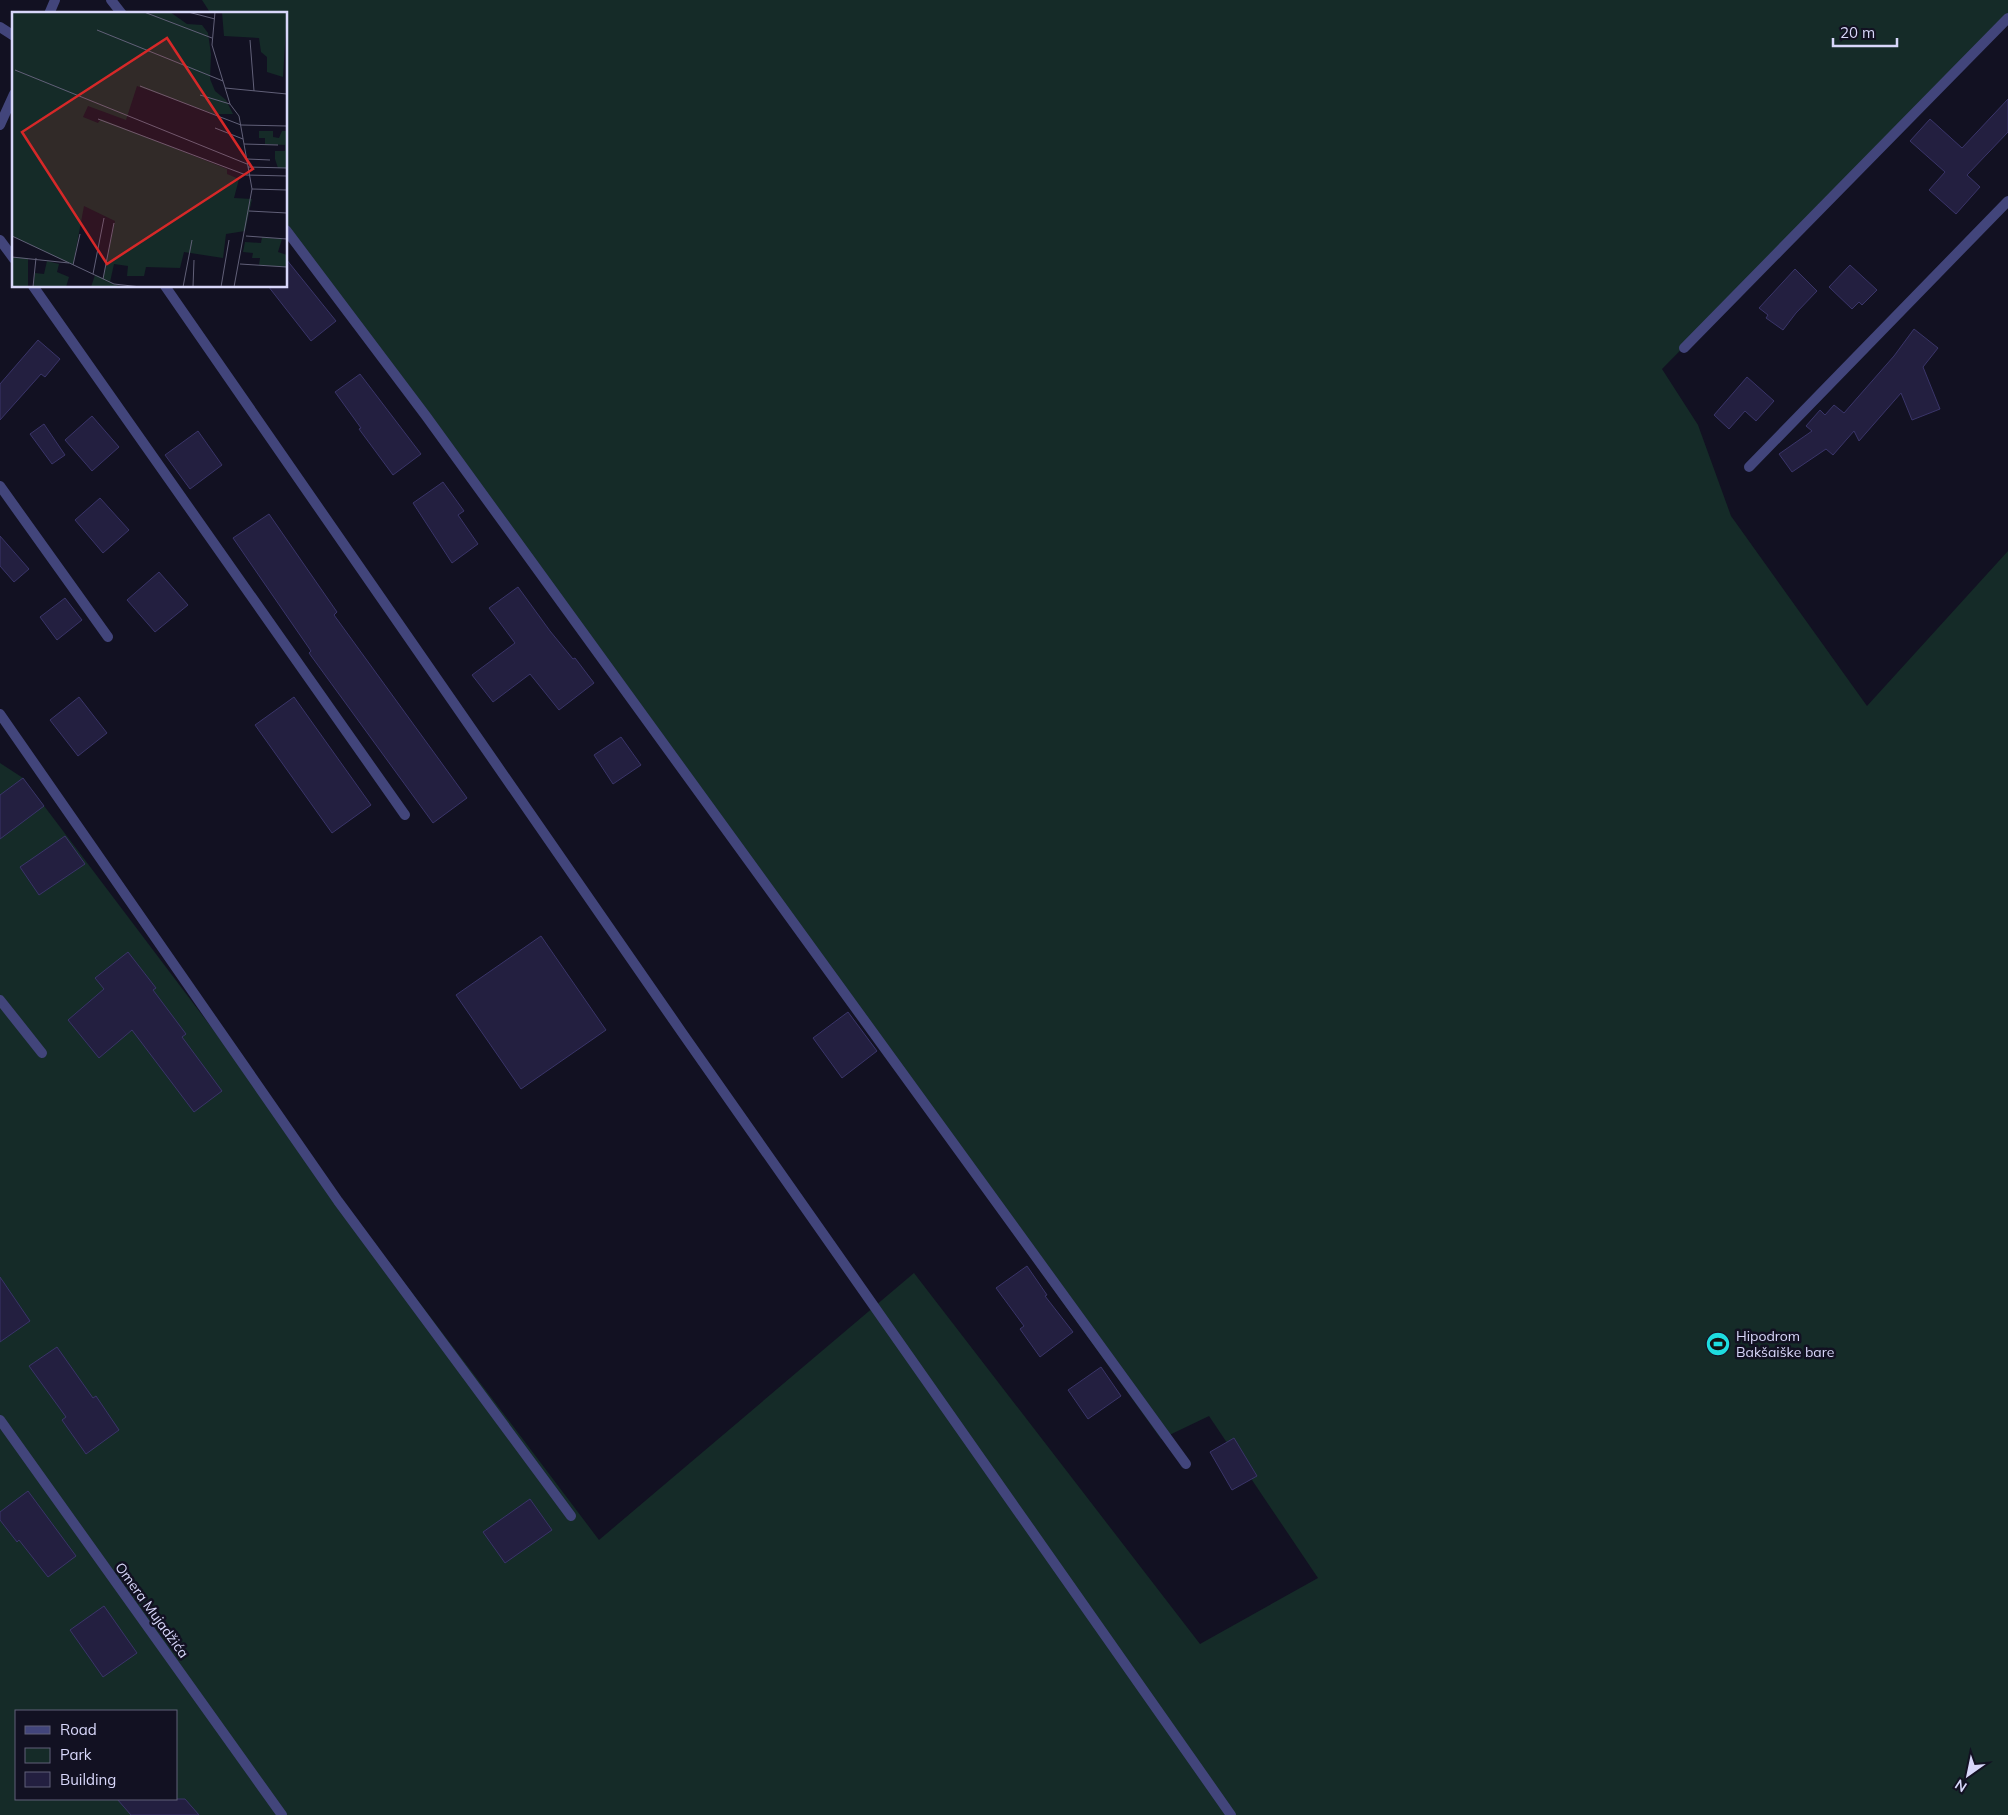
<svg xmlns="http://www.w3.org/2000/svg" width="2008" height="1815" viewBox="0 0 2008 1815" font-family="Mulish,sans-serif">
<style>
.green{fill:#152b28;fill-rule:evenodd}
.building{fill:#231f40;stroke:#3a3569}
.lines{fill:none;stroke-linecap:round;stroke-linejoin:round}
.service{stroke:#42457b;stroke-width:10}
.minor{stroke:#42457b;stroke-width:10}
.labels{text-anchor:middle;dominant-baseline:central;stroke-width:5;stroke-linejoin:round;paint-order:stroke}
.poi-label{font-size:14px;fill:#d8d7fa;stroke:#121122;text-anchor:start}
.street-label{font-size:14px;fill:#d8d7fa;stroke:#121122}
.inset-road{fill:none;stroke:#616078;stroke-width:1}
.view{fill:#d62828;fill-opacity:0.15;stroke:#d62828;stroke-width:2.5}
.inset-edge{fill:none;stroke:#d8d7fa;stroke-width:2.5}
</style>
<rect width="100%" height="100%" fill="#121122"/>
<path class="green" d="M202 0H2008V18L1662 369 1698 425 1731 516 1867 706 2008 551V1815H0V763L23 778 599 1540 914 1273 1200 1644 1318 1578 1209 1416 1161 1439 426 416 286 227V14H211ZM16 1711H176V1799H16Z"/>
<path class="building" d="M2008 99V132L1967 175 1980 187 1956 214 1929 190 1945 172 1910 141 1930 119 1962 148Z
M286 259 336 321 311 341 268 286H286Z
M1850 265 1877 290 1862 305 1859 302 1852 309 1829 287Z
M1795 269 1817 291 1796 313 1783 330 1766 318 1768 315 1759 308Z
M1914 329 1938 348 1923 367 1940 409 1912 420 1901 393 1859 441 1854 431 1833 455 1826 449 1792 472 1779 454 1812 431 1806 426 1820 410 1825 415 1834 405 1844 413 1894 356Z
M38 340 60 359 45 377 41 374 0 420V384Z
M360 374 421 454 393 475 359 429 361 428 335 392Z
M1747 377 1774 401 1756 421 1745 411 1729 429 1714 415Z
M92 416 119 447 92 471 65 440Z
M44 424 65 455 52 464 30 434Z
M198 431 222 465 190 489 165 455Z
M443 482 464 511 458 515 478 544 452 563 413 503Z
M100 498 129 530 103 553 75 520Z
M269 514 337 612 334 615 467 798 433 823 309 653 311 651 233 538Z
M0 536 29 569 14 582 0 566Z
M159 572 188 605 155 632 127 600Z
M518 587 550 631 573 659 575 658 594 683 559 710 530 674 493 702 472 675 515 643 489 608Z
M65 598 82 620 57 640 40 617Z
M79 697 107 733 78 756 50 720Z
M294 697 371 805 332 833 255 725Z
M621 737 641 765 613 784 594 755Z
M23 778 44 806 0 839V795Z
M65 836 85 864 39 895 20 867Z
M541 936 606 1030 521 1089 456 995Z
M128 952 156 988 153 990 186 1034 182 1037 222 1091 194 1112 132 1030 99 1058 68 1020 104 989 95 978Z
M848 1012 877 1051 842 1078 813 1038Z
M1027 1266 1047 1295 1045 1296 1073 1332 1040 1357 1020 1329 1024 1326 996 1288Z
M0 1277 30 1321 0 1342Z
M57 1347 93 1398 96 1396 119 1430 86 1454 62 1420 66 1417 29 1366Z
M1101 1367 1121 1396 1088 1419 1068 1390Z
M1234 1438 1257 1476 1232 1490 1210 1452Z
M28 1491 76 1556 48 1577 19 1540 17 1542 0 1520V1512Z
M530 1499 552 1530 505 1563 483 1532Z
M104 1606 137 1653 103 1677 70 1630Z
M117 1799H185L199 1815H131Z"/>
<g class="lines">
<path class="service" d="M0 240 14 259
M33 286 405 815"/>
<path class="minor" d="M111 0 122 14
M49 14 55 0
M0 27 14 36
M0 125 14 94
M286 230 426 416 1186 1464
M165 286 683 1034 1231 1815
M1684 348 2008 18
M1749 467 2008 201
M0 486 108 637
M0 714 338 1201 571 1516
M0 1000 42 1053
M0 1420 282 1815"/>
</g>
<defs>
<g id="stadium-disc" transform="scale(1.25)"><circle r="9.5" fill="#1edcdf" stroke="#121122"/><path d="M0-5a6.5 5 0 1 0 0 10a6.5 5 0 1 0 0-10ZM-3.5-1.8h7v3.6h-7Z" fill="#111"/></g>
</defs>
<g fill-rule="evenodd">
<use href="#stadium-disc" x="1718" y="1344"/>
</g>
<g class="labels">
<g class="poi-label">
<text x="1736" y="1336">Hipodrom<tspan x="1736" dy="16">Bakšaiške bare</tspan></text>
</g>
<g class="street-label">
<text transform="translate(152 1610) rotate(54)">Omera Mujadžića</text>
</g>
</g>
<g transform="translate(12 12)">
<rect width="275" height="275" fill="#121122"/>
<path d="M0 0H158L175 12 190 13 196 21 199 42 198 67 203 79 214 88 221 102H202L125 74 114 108 76 94 71 105 86 111 89 107 215 157V162L227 167 222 186 240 187 233 219 214 222 211 246 172 240 168 256 134 255 132 264H115L116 254 102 252 98 270 108 275H79L83 263 91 266 103 209 72 194 61 253 0 224ZM210 0H275L271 65 255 60V45L249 40 247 26 212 24ZM247 119H261V125L267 126 270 119H275V156H266L263 147V139H273V133L253 132V126H247ZM250 225 270 227 266 240 275 243V255L247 253 248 246H240L241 241 231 240 233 230 249 231ZM0 245 16 246V275H0ZM35 249 47 252 45 260 57 265 54 275H21L23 261 32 262Z" fill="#152b28"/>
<path class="inset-road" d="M132 0 200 26M176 0 203 7M203 0 200 33 218 92 227 104 240 177 222 275M85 18 211 69M238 28 242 79M3 58 235 152M128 74 229 113 275 114M213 76 275 82M188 83 218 92M86 107 234 163 275 164M203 116 231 127M232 132 266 133M235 147 258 148M236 155 275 156M240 177 275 178M237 199 275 201M0 224 102 272 129 275M234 224 275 227M0 245 57 251M228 252 275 255M61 253 68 222M81 262 92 206M91 267 102 211M21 275 24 246M171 275 180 228M181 275 182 248M209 275 217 228"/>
<path class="view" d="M155 26 241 157 95 252 10 120Z"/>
<rect width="275" height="275" class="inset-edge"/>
</g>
<rect x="15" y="1710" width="162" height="90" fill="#121122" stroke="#616078"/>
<rect x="25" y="1726" width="25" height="8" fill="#42457b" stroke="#616078"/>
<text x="60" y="1735" font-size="15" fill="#d8d7fa">Road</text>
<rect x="25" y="1748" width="25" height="15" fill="#152b28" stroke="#616078"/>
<text x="60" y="1760" font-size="15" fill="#d8d7fa">Park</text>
<rect x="25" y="1772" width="25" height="15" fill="#231f40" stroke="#616078"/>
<text x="60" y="1785" font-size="15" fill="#d8d7fa">Building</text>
<g transform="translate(1968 1775) rotate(213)" stroke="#121122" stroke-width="4" paint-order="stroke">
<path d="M0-4L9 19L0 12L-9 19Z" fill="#d8d7fa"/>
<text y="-8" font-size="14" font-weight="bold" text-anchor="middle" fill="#d8d7fa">N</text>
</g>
<path d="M1833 38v8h64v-8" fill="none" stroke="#d8d7fa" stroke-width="2.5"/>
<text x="1840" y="38" font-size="15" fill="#d8d7fa" stroke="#121122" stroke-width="4" paint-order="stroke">20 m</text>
</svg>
